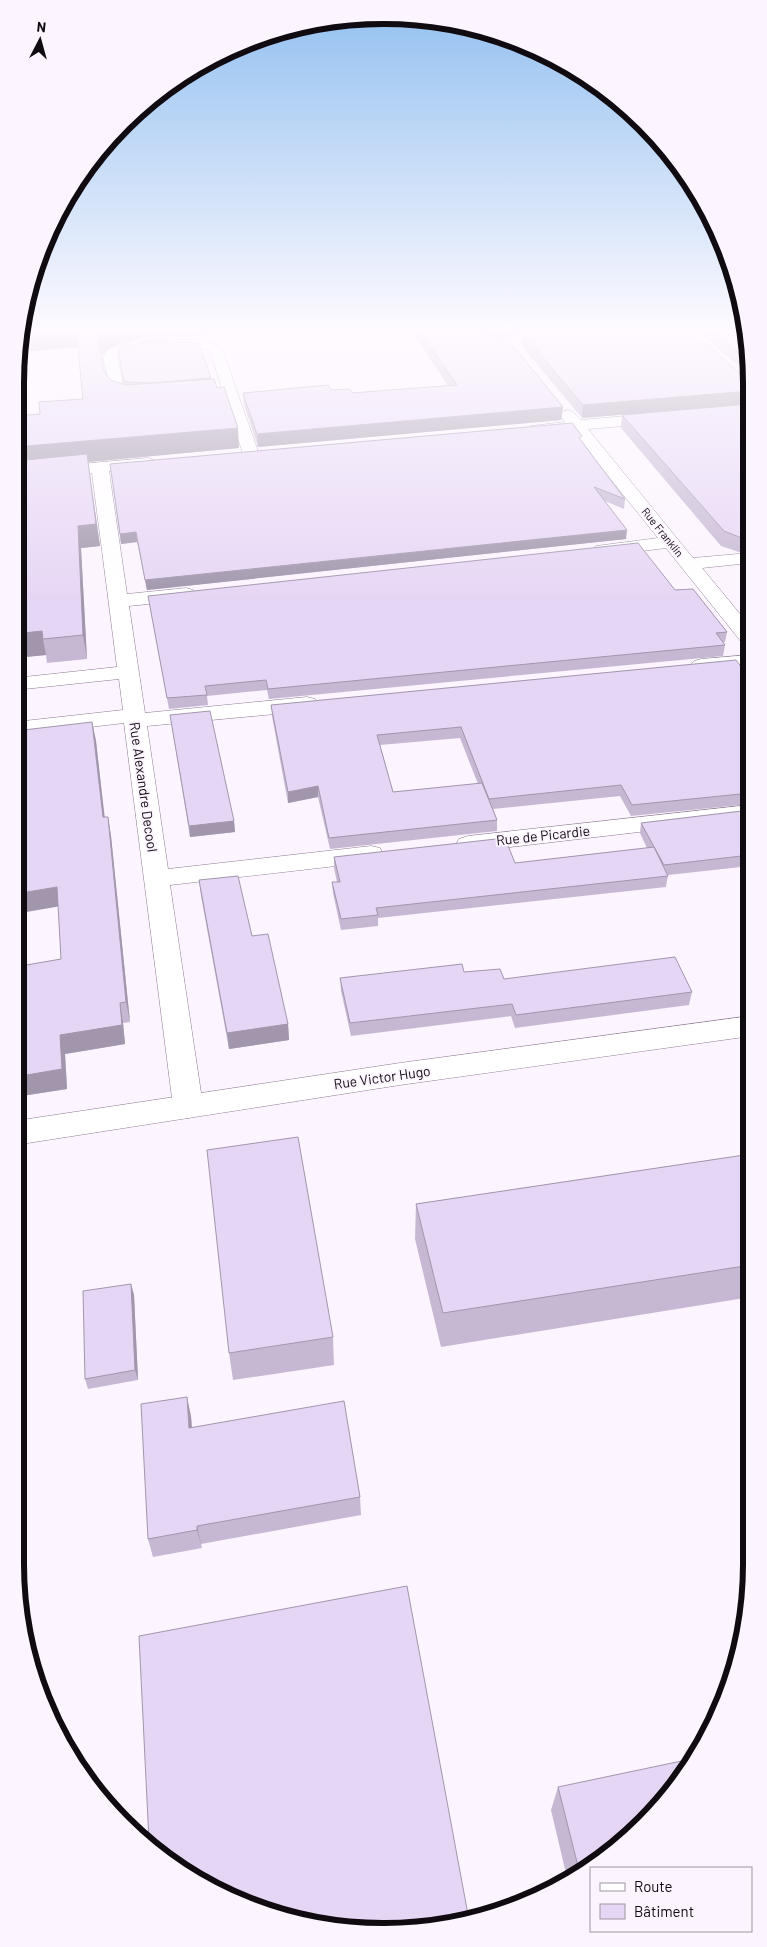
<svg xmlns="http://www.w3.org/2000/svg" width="767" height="1947" viewBox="0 0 767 1947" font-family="Barlow,sans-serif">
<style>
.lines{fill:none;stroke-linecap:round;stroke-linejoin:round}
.minor-casing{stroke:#8c7a8f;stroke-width:1}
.tertiary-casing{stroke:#8c7a8f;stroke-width:1}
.minor{fill:#fff;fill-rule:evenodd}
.tertiary{fill:#fff;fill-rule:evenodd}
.wall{fill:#c6b8d3;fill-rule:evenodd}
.shaded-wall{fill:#a196ac}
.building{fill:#e6d6f5;stroke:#a196ac}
.labels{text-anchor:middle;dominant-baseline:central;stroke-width:4;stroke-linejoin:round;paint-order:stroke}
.far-street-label{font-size:11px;fill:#100a11;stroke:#fcf4fe}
.street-label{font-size:14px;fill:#100a11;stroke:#fcf4fe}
.rim{fill:none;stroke:#100a11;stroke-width:6}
</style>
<rect width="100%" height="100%" fill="#fcf4fe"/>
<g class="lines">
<g class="minor-casing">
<path id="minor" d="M463 327H477C484 342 509 341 522 335L518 327H532L536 333 533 340C511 351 475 352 463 327Z
M165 339 197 340 221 346 259 454 257 457H245L243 454 210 351 205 349C178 345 144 346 118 355L117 357 125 392 147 396 150 399 147 402C135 405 124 402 113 397L103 357 108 349 134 342Z
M568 410 573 412 581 420 659 413 664 415 667 418 664 421 659 423 588 429 693 558 749 553V563L702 568 750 626V646L743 644 666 548 602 556 596 554 593 550 596 546 658 538 572 431 537 434 531 432 529 429 531 426 565 422 560 415 563 412Z
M148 458 154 460 156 463 154 466 109 471 127 594 186 588 193 590 196 594 193 598 186 600 129 606 145 713 307 697 315 699 318 704 315 709 307 711 147 726 168 869 371 846 380 848 383 854 380 860 371 862 170 885 203 1106 199 1114 188 1118 177 1114 173 1106 124 723 15 736V722L123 710 119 679 15 690V678L117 667 92 473 15 480V470Z
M750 655V667L701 671 694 669 691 665 694 661 701 659Z
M750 805V819L468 852 459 849 456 844 459 839 468 836Z"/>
</g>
<g class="tertiary-casing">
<path id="tertiary" d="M751 1016V1036L400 1085 15 1145V1121L400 1063Z"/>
</g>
<use href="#minor" class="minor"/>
<use href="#tertiary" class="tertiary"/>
</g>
<path class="wall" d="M24 327H206L207 336 142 338 111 347 102 355 104 371 110 380 124 385 118 350 211 379 239 448 88 462 100 546 81 548 87 659 47 663 46 655 15 658 40 414 83 399 78 347 20 352Z
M409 327H471L475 330 487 335 497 336 486 334 479 327H520L519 334 506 337 563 407 561 420 258 447 244 405 243 393 331 390 352 393 448 386Z
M534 327H688L745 378H749V404L582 418 522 346 523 334 535 329Z
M693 327H747L749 335V375Z
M749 404V552H739L721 546 621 428 622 415Z
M582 441 625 499 624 509 605 501 626 539 147 590 137 542 121 544 110 464Z
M675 590 727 632 725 642H723L725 645 723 656 269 699 267 690 207 696 208 705 169 709 148 596Z
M750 678V804L631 816 620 796 493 809 497 820V831L330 849 318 797 288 803 272 716 271 705ZM460 738 478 784 393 792 380 745Z
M170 715 234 821 235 832 190 837Z
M92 722 96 741 104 817H108L111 836 130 1022 123 1023 125 1044 65 1054 67 1089 15 1097V967L61 959Z
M750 810V866L668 875 666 887 378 918V926L341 930 333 893 332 882H337L334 868V857L515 863 647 848 640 833 641 823Z
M199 880 288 1024 289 1040 229 1049 201 896Z
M464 972 504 979 692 992 689 1005 515 1028 511 1016 351 1036 341 991 340 978Z
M751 1154V1297L441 1347 415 1239 416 1204Z
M131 1284 134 1295 138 1380 88 1389 85 1379Z
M333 1337 334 1365 233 1380 229 1353Z
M191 1416 192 1427 360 1497 361 1515 201 1544 202 1548 153 1557 148 1539Z
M558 1787 626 1841 568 1882 551 1810Z"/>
<path class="shaded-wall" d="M112 327H140L142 338 111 347 101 355 98 337 108 328Z
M504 327H520L519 334 504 337Z
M76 328 79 347 20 352 23 332Z
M211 378V386L155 384Z
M749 391V404L582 418 583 405Z
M563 407 561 420 258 447 257 434Z
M238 428 239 448 88 462 100 546 81 548 87 659 83 635 15 468V447Z
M627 530 626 539 147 590 145 580Z
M136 532 137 542 121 544 120 534Z
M42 631 43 639 46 655 15 658V634Z
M92 722 96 741 107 837 103 817Z
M318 786V797L288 803V792Z
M108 817 111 836 130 1022 126 1002Z
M234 821 235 832 190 837 189 826Z
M57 887 61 906 15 914V894Z
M120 1003 123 1023 125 1044 65 1054 67 1089 15 1097V1077L60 1035Z
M288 1024 289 1040 229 1049 227 1033Z
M131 1284 134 1295 138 1380 135 1370Z
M187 1397 191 1416 193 1447 189 1428Z
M197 1526 201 1544 202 1548 197 1530Z"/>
<path class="building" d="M24 327H112L108 328 98 337 104 371 110 380 126 385 214 379 217 388 224 387 238 428 15 447V416L40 414 39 402 83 399 76 328 23 332Z
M417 327H471L475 330 487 335 506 337 563 407 257 434 243 393 328 385 331 390 350 389 352 393 457 385Z
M536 327H688L745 378H749V391L583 405 523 334 536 329Z
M709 327H747L749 335V361Z
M153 341 199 343 211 378 152 383 124 382 118 350 123 347Z
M749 404V537L742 538 724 531 622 415Z
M572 423 582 436 579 438 625 499 594 487 627 530 145 580 136 532 120 534 110 464Z
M87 454 96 524 78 526 83 635 43 639 42 631 15 634V461Z
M638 543 675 590 693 589 727 632 716 633 725 645 268 689 266 680 205 686 207 695 167 698 148 596Z
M736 660 750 678V793L632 805 621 785 489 799 461 727 377 735 393 792 482 783 497 820 329 838 318 786 288 792 271 705Z
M210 711 234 821 189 826 170 715Z
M92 722 103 817H108L126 1002 120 1003 122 1025 60 1035 62 1069 15 1077V967L61 959 57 887 15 894V731Z
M750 810V855L664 865 641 823Z
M505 838 515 863 654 847 668 876 376 908 378 915 341 919 332 882H340L334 857Z
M238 876 252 936 268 934 288 1024 227 1033 199 880Z
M675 957 692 992 516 1015 512 1004 350 1023 340 978 462 964 464 972 500 969 504 979Z
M298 1137 333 1337 229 1353 207 1150Z
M751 1154V1265L443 1313 416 1204Z
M131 1284 135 1370 85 1379 83 1291Z
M187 1397 189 1428 344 1401 360 1497 197 1526V1530L148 1539 141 1404Z
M407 1586 469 1920 456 1925 335 1929 265 1913 200 1883 149 1841 139 1636Z
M691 1759 676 1788 626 1841 580 1874 558 1787Z"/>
<linearGradient id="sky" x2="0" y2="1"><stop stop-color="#92c0f0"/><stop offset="0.55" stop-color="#fefaff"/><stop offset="1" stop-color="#fefaff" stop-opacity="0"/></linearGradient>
<rect width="767" height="600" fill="url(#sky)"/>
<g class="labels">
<g class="far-street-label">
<text transform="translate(663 532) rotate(51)">Rue Franklin</text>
</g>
<g class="street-label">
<text transform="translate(144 787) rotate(82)">Rue Alexandre Decool</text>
<text transform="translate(543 835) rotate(-6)">Rue de Picardie</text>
<text transform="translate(382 1077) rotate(-8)">Rue Victor Hugo</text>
</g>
</g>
<path d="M0 0H767V1947H0ZM383 24H384A359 359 0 0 1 743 383V1564A359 359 0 0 1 384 1923H383A359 359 0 0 1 24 1564V383A359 359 0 0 1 383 24Z" fill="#fcf4fe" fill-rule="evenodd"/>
<path class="rim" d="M383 24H384A359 359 0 0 1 743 383V1564A359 359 0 0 1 384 1923H383A359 359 0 0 1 24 1564V383A359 359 0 0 1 383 24Z"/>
<rect x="590" y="1867" width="162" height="65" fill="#fcf4fe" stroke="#9e969f"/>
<rect x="600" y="1883" width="25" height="8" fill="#ffffff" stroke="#9e969f"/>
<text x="634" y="1892" font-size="15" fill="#100a11">Route</text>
<rect x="600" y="1904" width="25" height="15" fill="#e6d6f5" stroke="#9e969f"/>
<text x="634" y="1917" font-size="15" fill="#100a11">Bâtiment</text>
<g transform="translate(40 40) rotate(6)" stroke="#fcf4fe" stroke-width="4" paint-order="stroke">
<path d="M0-4L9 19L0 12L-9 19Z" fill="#100a11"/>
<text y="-8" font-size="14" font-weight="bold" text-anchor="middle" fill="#100a11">N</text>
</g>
</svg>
